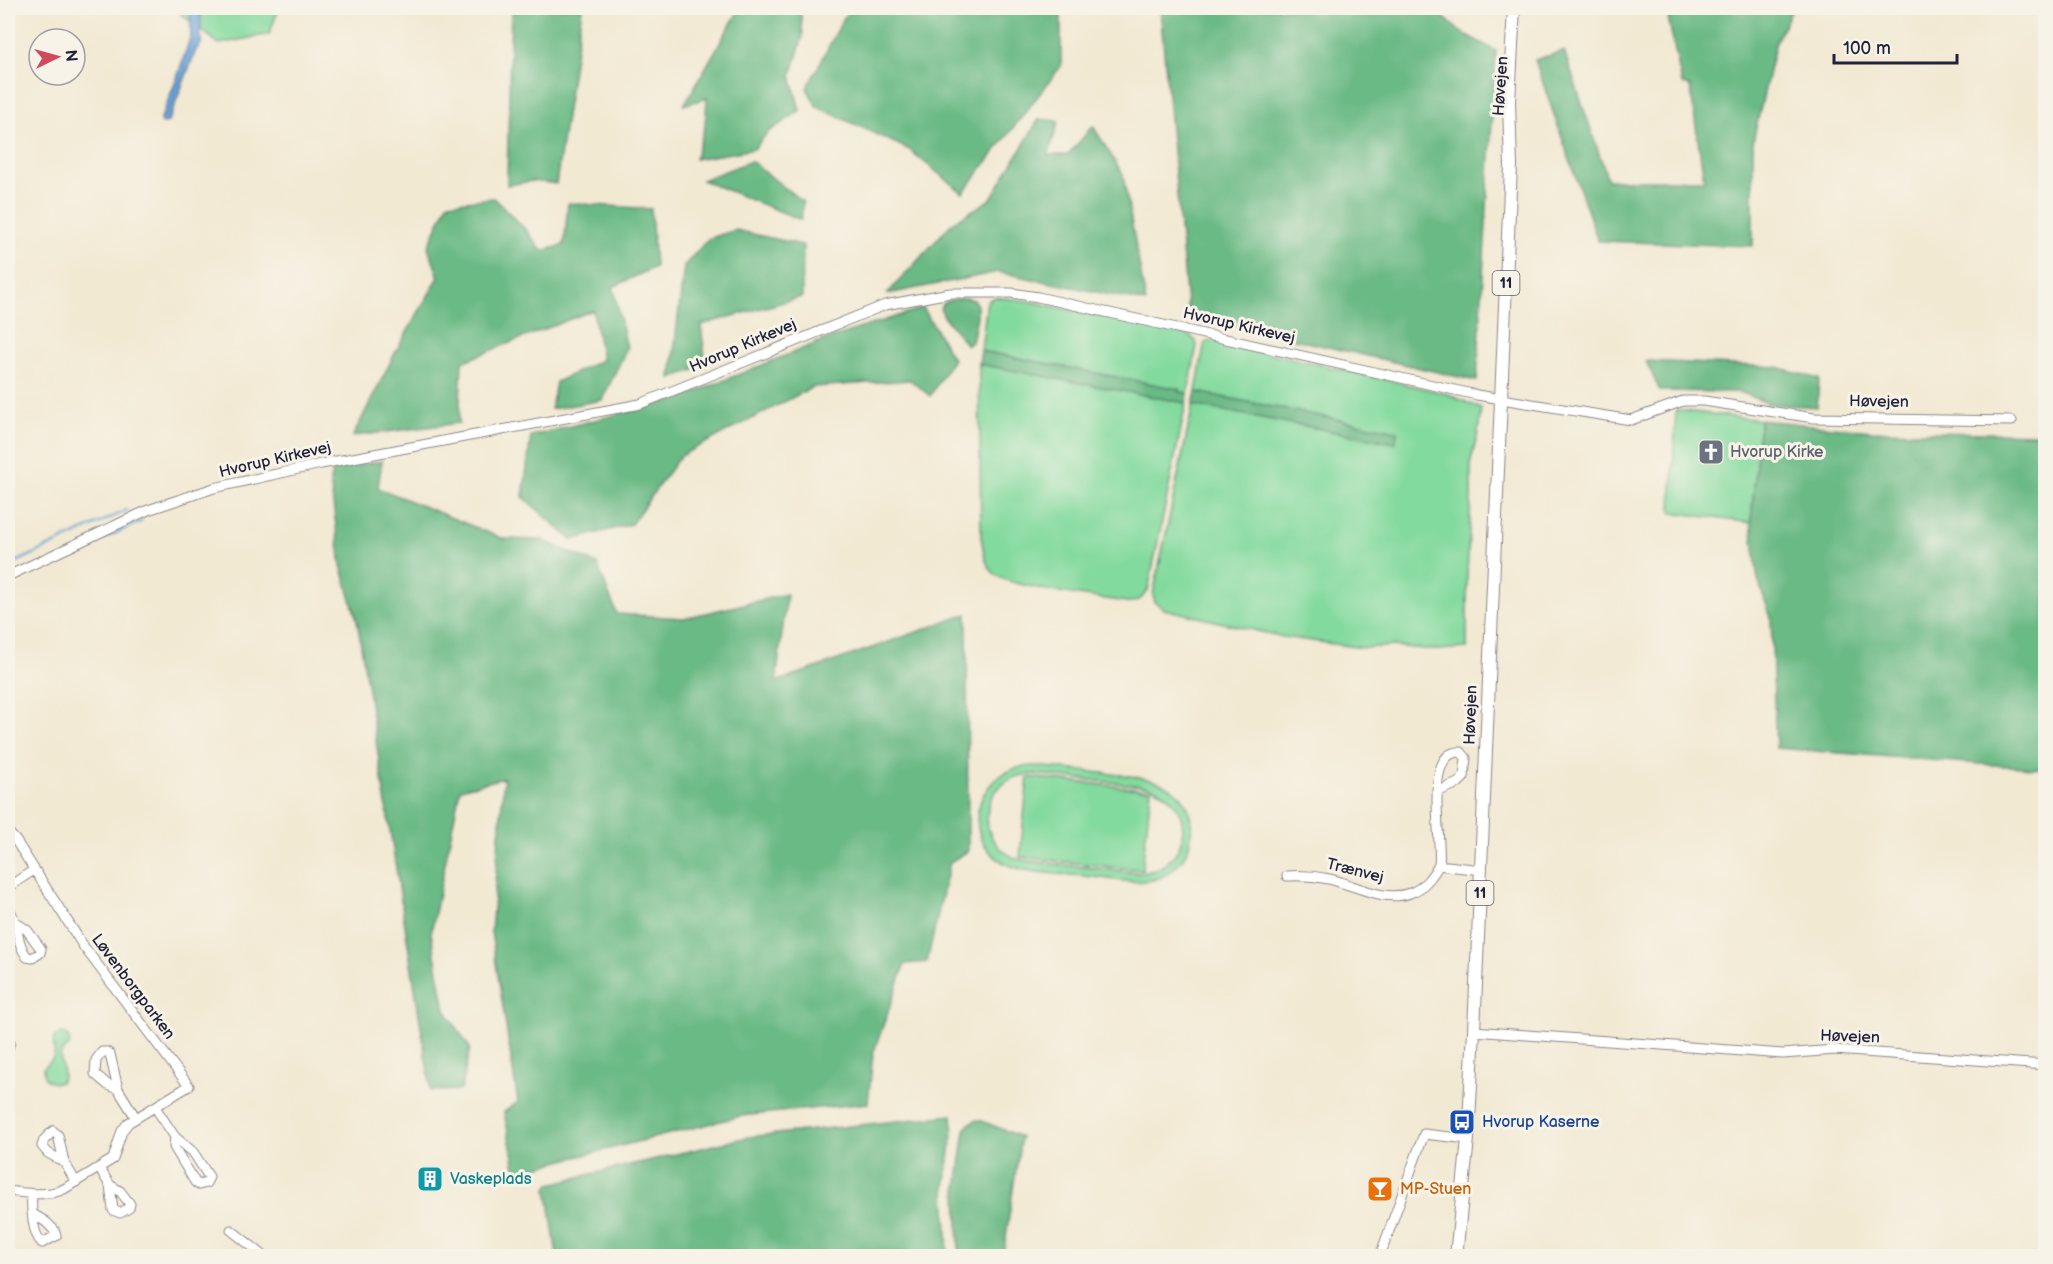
<svg xmlns="http://www.w3.org/2000/svg" width="2053" height="1264" viewBox="0 0 2053 1264" font-family="'Balsamiq Sans',sans-serif">
<style>
.green{fill:#83da9e;stroke:#527e6c;stroke-width:1.5;fill-rule:evenodd}
.forest{fill:#6aba85;stroke:#466e60;stroke-width:1.5}
.water{fill:#66a0d6;stroke:#446188;stroke-width:1.5}
.lines{fill:none;stroke-linecap:round;stroke-linejoin:round}
.stream{stroke:#66a0d6;stroke-width:2}
.minor-casing{stroke:#8a8687;stroke-width:11}
.major-casing{stroke:#8a8687;stroke-width:14}
.minor{stroke:#fff;stroke-width:9}
.major{stroke:#fff;stroke-width:12}
.labels{text-anchor:middle;dominant-baseline:central;stroke-width:6;stroke-linejoin:round;paint-order:stroke}
.shield{fill:#f7f3e8;stroke:#62616f;stroke-width:1.5}
.shield-label{font-size:15px;font-weight:bold;fill:#22223b}
.street-label{font-size:16px;fill:#22223b;stroke:#f7f3e8}
.worship-label{font-size:16px;fill:#5b616d;stroke:#f7f3e8;text-anchor:start}
.transit-label{font-size:16px;fill:#164399;stroke:#f7f3e8;text-anchor:start}
.culture-label{font-size:16px;fill:#0d838f;stroke:#f7f3e8;text-anchor:start}
.food-label{font-size:16px;fill:#c56008;stroke:#f7f3e8;text-anchor:start}
</style>
<rect width="100%" height="100%" fill="#f7f3e8"/>
<filter id="ink" filterUnits="userSpaceOnUse"><feTurbulence type="fractalNoise" baseFrequency=".0167" numOctaves="2"/><feDisplacementMap in="SourceGraphic" scale="12" xChannelSelector="R" yChannelSelector="G"/><feConvolveMatrix kernelMatrix="1 2 1 2 8 2 1 2 1" color-interpolation-filters="sRGB"/></filter>
<filter id="wash" filterUnits="userSpaceOnUse"><feTurbulence type="fractalNoise" baseFrequency=".008" numOctaves="4" result="noise"/><feDisplacementMap in="SourceGraphic" scale="24" xChannelSelector="R" yChannelSelector="G"/><feGaussianBlur stdDeviation="1.35" result="paint"/><feColorMatrix in="noise" values="0 0 0 0 0 0 0 0 0 0 0 0 0 0 0 0 0 1.4 0 .05"/><feComposite in="paint" operator="in"/></filter>
<g filter="url(#wash)">
<rect width="100%" height="100%" fill="#f2e9d3"/>
<path class="green" d="M181 8H277L278 11 269 34 219 44 181 14Z
M995 297 1028 301 1187 334 1195 340 1197 345 1188 393 1179 392V389L981 351 987 301Z
M1213 340 1448 394 1481 409 1478 433 1471 460V498L1467 573V648L1436 650 1392 646 1363 648 1283 637 1164 609 1155 602 1153 595 1193 405 1395 443 1397 431 1196 392 1204 346 1205 343Z
M979 364 1186 403 1148 590C1142 599 1138 602 1128 602 1103 598 1012 588 996 575 984 565 984 551 981 537Z
M1676 410 1760 420 1751 523 1671 512Z
M1035 766C1058 768 1081 771 1103 773 1142 777 1196 779 1191 834 1190 853 1178 869 1161 877 1140 886 1115 879 1093 877 1069 874 1024 874 1004 863 954 834 980 764 1035 766ZM1035 774 1144 786C1197 795 1195 866 1142 873L1026 861C969 850 977 773 1035 774Z
M1028 777 1151 790 1142 870 1020 857Z
M62 1033 67 1035 70 1042 69 1046 61 1053C59 1061 63 1067 63 1074 63 1087 50 1084 44 1077L43 1068C62 1052 51 1055 54 1037Z"/>
<path class="forest" d="M511 8H582L556 184 533 181 507 185Z
M751 8H800L803 36 791 76 800 111 768 132 754 149 695 159 705 126 707 98 684 105 738 12Z
M849 8H1061V66L963 193 908 149 817 107 807 88Z
M1160 8H1434L1459 31 1496 51 1477 381 1188 315Z
M1666 8H1793L1776 41 1753 141V246L1598 241 1535 60 1564 51 1608 180H1704L1690 86 1682 84Z
M1039 119 1059 121 1048 155H1068L1093 126 1123 175 1146 302 998 272 887 294 953 222 990 200Z
M751 161 803 202 801 220 702 180Z
M494 198 526 230 542 251 564 245 568 203 651 209 655 267 613 287 627 348 602 400 551 409 556 382 602 360 593 310 462 362 459 423 353 436 395 353 439 277 428 247 448 203Z
M735 230 803 245 802 297 701 325 706 366 671 378 684 266 708 239Z
M967 298 974 300 977 306V316L972 342 967 345 945 318 940 308C945 299 957 298 967 298Z
M923 308 953 359 930 396 910 380 813 387 680 456 631 524 572 540 523 497 531 436 678 399 824 340Z
M981 351 1179 389V392L1188 393 1186 403 979 364Z
M1646 361 1777 367 1819 379 1817 407 1769 404 1740 392 1660 391Z
M1196 392 1397 431 1395 443 1193 405Z
M1760 420 1872 431 2045 434V769L1776 748 1771 618 1758 580 1751 523Z
M382 461 378 488 504 539 542 540 597 564 617 614 684 618 787 594 776 682 967 614 968 851 950 862 927 962 905 964 873 1054 868 1103 741 1116 516 1172 504 1112 518 1102 491 932 504 778 460 789 431 933 445 1010 470 1048 461 1090 431 1091 357 620 341 565 330 480 334 470Z
M952 1115 953 1130 945 1188 948 1256H557L547 1188 550 1184 748 1137Z
M976 1120 982 1121 1021 1137 1003 1256H959L957 1188 965 1130 969 1124Z"/>
<path class="water" d="M190 8H201V44L196 50 168 122 163 123 160 121 177 78 191 35Z"/>
<g class="lines">
<path class="stream" d="M8 566 127 510
M8 583 142 521"/>
</g>
</g>
<g filter="url(#ink)">
<g class="lines">
<g class="minor-casing">
<path id="minor" d="M8 576 148 510 214 488 321 464 640 404 885 305 950 293H1011L1038 297 1477 395 1631 420 1683 401H1704L1814 418 2012 421
M8 832 16 841 84 947 189 1086 128 1123 122 1131 113 1159 64 1189C48 1197 25 1193 8 1191
M1439 865 1481 870
M1287 876C1301 875 1315 876 1329 879 1353 884 1384 903 1410 893 1423 889 1432 876 1439 865 1443 842 1422 749 1461 752L1466 758 1464 777 1458 783 1437 792
M8 887 34 870
M8 908C21 925 14 939 27 957L32 958 40 953 41 949 27 930 18 924
M1474 1031 1783 1054 1835 1050 2046 1065
M8 1037 10 1042 8 1048
M118 1089 110 1054 107 1052H102L96 1060 95 1074 108 1085 118 1089 136 1118
M155 1107 175 1137 174 1147 195 1182 199 1185 206 1183 209 1177 193 1152 175 1137
M64 1162 48 1153 42 1146 44 1140 53 1131 58 1135 64 1162 76 1182
M99 1168 110 1185 113 1210 120 1213 129 1208 130 1204 120 1191 110 1185
M32 1194C31 1207 32 1234 42 1243L56 1236 54 1230 46 1222 33 1214
M231 1230 264 1256
M1380 1256 1424 1134 1468 1139"/>
</g>
<g class="major-casing">
<path id="major" d="M1456 1256 1468 1139 1474 1031 1511 166 1509 102 1514 8"/>
</g>
<use href="#minor" class="minor"/>
<use href="#major" class="major"/>
</g>
</g>
<defs>
<g id="church-square" transform="scale(1.35)"><rect x="-9" y="-9" width="18" height="18" rx="4" fill="#6b7280" stroke="#f7f3e8"/><path d="M-1.2-6h2.4v3.5h3.3v2.4h-3.3V6h-2.4V-.1h-3.3v-2.4h3.3Z" fill="#fff"/></g>
<g id="bus-square" transform="scale(1.35)"><rect x="-9" y="-9" width="18" height="18" rx="4" fill="#1a4fb4" stroke="#f7f3e8"/><path d="M-5-6H5V4H4V6H2V4H-2V6H-4V4H-5ZM-3.5-4V0h7V-4ZM-3.5 1.2v1.5H-2V1.2ZM2 1.2v1.5H3.5V1.2Z" fill="#fff"/></g>
<g id="building-square" transform="scale(1.35)"><rect x="-9" y="-9" width="18" height="18" rx="4" fill="#0f9aa8" stroke="#f7f3e8"/><path d="M-4-6H4V6H1V3H-1V6H-4ZM-2.5-4.3h1.7v1.8h-1.7ZM.8-4.3h1.7v1.8H.8ZM-2.5-1h1.7V.8h-1.7ZM.8-1h1.7V.8H.8Z" fill="#fff"/></g>
<g id="bar-square" transform="scale(1.35)"><rect x="-9" y="-9" width="18" height="18" rx="4" fill="#e8710a" stroke="#f7f3e8"/><path d="M-6-5H6L.8 .8V4.5H3.5V6h-7V4.5H-.8V.8Z" fill="#fff"/></g>
</defs>
<g fill-rule="evenodd">
<use href="#church-square" x="1711" y="452"/>
<use href="#bus-square" x="1462" y="1122"/>
<use href="#building-square" x="430" y="1179"/>
<use href="#bar-square" x="1380" y="1189"/>
</g>
<g class="labels">
<g class="shield">
<rect x="1492.5" y="271" width="27" height="24" rx="4.5"/>
<rect x="1466.5" y="881" width="27" height="24" rx="4.5"/>
</g>
<g class="shield-label">
<text x="1506" y="283">11</text>
<text x="1480" y="893">11</text>
</g>
<g class="street-label">
<text transform="translate(1501 86) rotate(-86)">Høvejen</text>
<text transform="translate(1239 326) rotate(13)">Hvorup Kirkevej</text>
<text transform="translate(743 346) rotate(-23)">Hvorup Kirkevej</text>
<text transform="translate(1879 402) rotate(1)">Høvejen</text>
<text transform="translate(275 460) rotate(-13)">Hvorup Kirkevej</text>
<text transform="translate(1471 715) rotate(-88)">Høvejen</text>
<text transform="translate(1355 871) rotate(14)">Trænvej</text>
<text transform="translate(133 987) rotate(53)">Løvenborgparken</text>
<text transform="translate(1850 1037) rotate(2)">Høvejen</text>
</g>
<g class="worship-label">
<text x="1730" y="452">Hvorup Kirke</text>
</g>
<g class="transit-label">
<text x="1482" y="1122">Hvorup Kaserne</text>
</g>
<g class="culture-label">
<text x="450" y="1179">Vaskeplads</text>
</g>
<g class="food-label">
<text x="1400" y="1189">MP-Stuen</text>
</g>
</g>
<rect width="2053" height="1264" fill="none" stroke="#f7f3e8" stroke-width="30"/>
<g transform="translate(57 57) rotate(85)"><circle r="28" fill="#f7f3e8" stroke="#a29fa3" stroke-width="1.5"/>
<path d="M0-4.5L10 22L0 15L-10 22Z" fill="#d1495b"/>
<text y="-9" font-size="16" font-weight="bold" text-anchor="middle" fill="#22223b">N</text>
</g>
<path d="M1834 54v9h123v-9" fill="none" stroke="#22223b" stroke-width="3"/>
<text x="1843" y="54" font-size="18" fill="#22223b" stroke="#f7f3e8" stroke-width="4.5" paint-order="stroke">100 m</text>
</svg>
